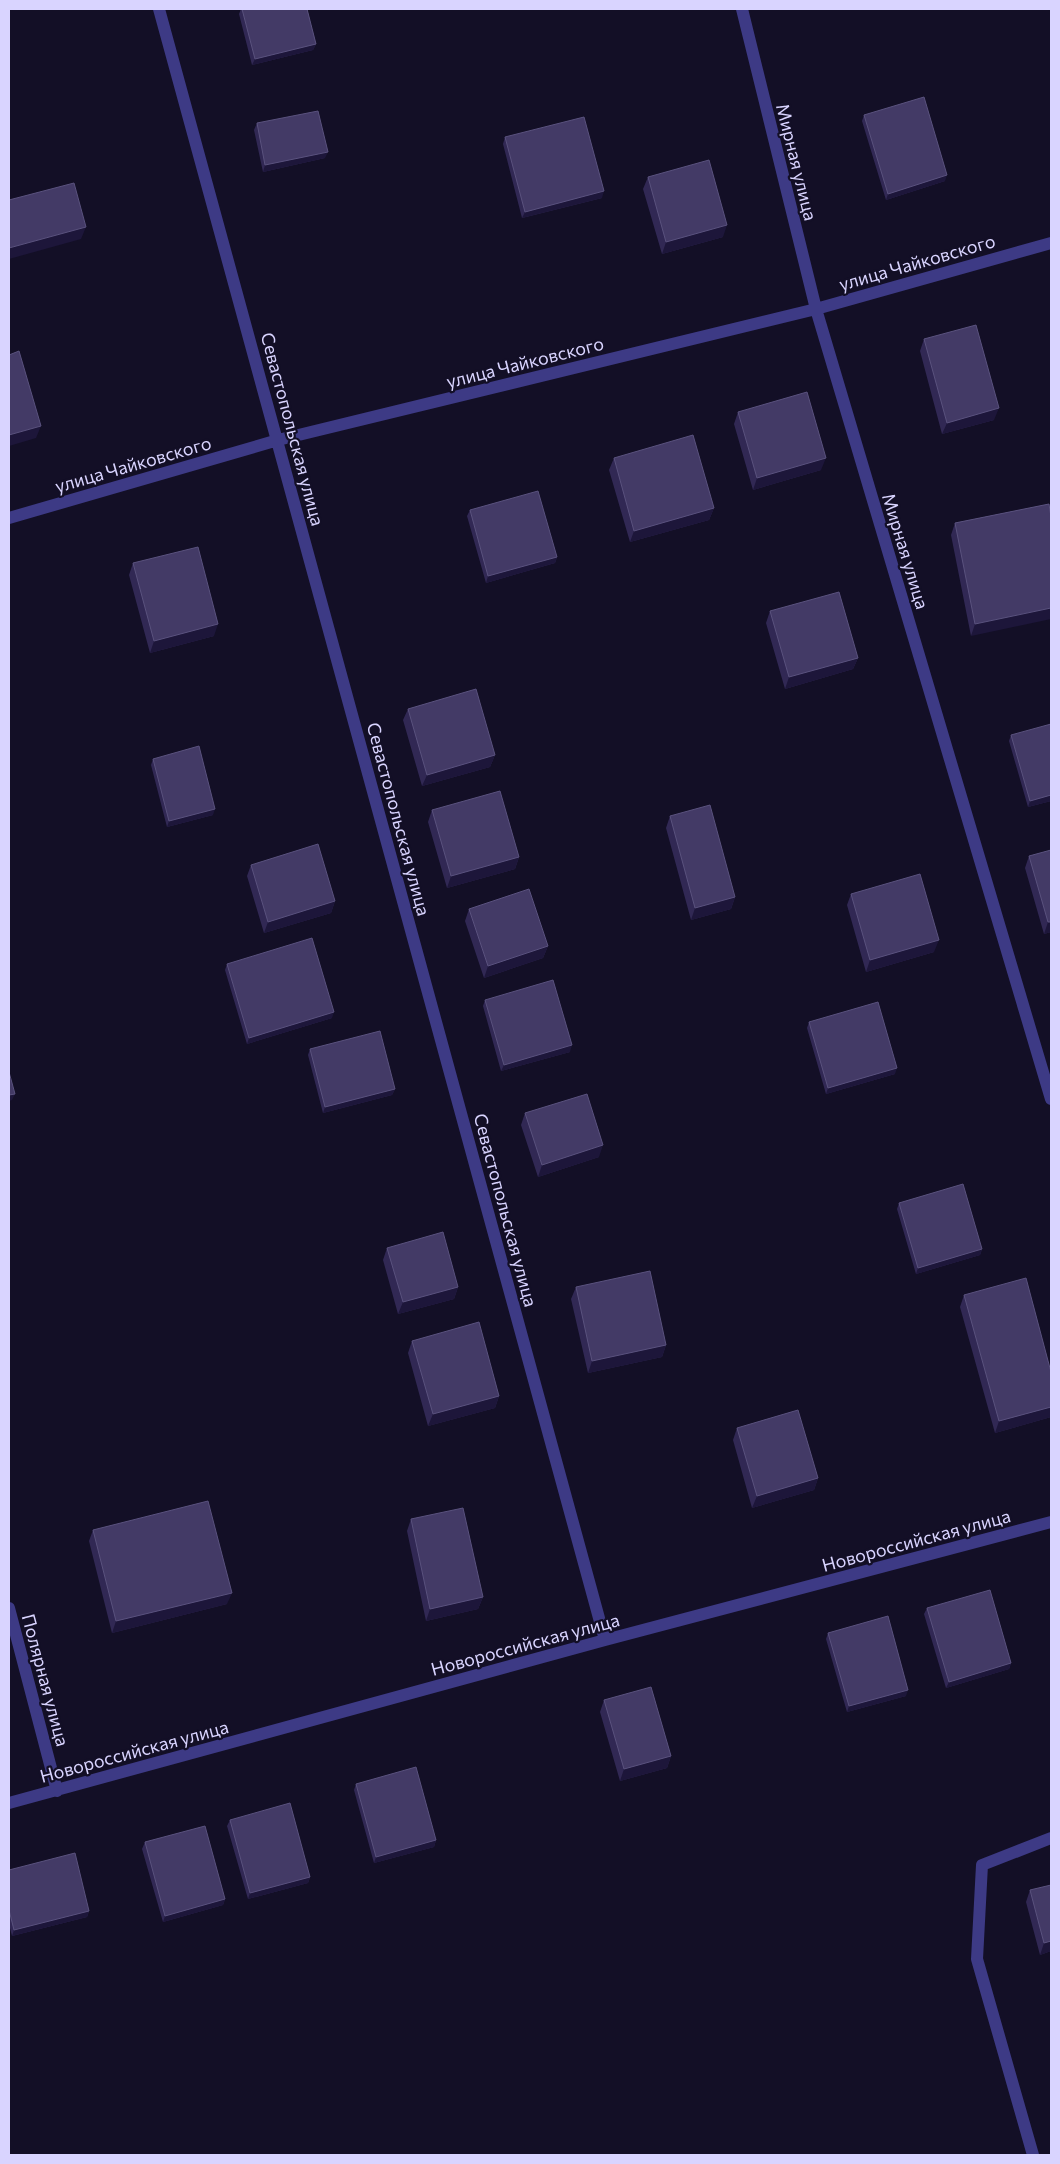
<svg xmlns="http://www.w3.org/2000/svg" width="1060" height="2164" viewBox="0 0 1060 2164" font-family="Commissioner,sans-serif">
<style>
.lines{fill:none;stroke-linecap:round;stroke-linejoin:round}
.street{stroke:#3d3a85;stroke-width:12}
.wall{fill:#312854}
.shaded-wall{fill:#1d163a}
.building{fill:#433a66;stroke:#5a527e}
.labels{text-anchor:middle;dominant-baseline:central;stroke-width:4.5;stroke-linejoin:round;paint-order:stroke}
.street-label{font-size:18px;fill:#d9d4ff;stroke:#130f26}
</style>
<rect width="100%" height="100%" fill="#130f26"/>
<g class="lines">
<path class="street" d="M159 9 605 1640
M742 9 816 309 1051 1099
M9 518 278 440 816 309 1051 243
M9 1608 57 1791
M9 1803 605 1640 1051 1522
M1033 2155 977 1959 982 1865 1051 1838"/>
</g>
<path class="wall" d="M241 9H307L316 44 313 50 252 65 239 14Z
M864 115 945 181 886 200 862 121Z
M257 123 325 158 263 172 254 130Z
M505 137 602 198 522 218 503 144Z
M648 177 723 237 662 254 643 189Z
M924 339 994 420 942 434 920 351Z
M738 412 821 470 753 490 734 424Z
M614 458 714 508 709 520 630 542 609 470Z
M1049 504 971 636 951 535 955 523Z
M470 510 557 557 555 563 486 583 467 516Z
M133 563 214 636 150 653 129 575Z
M770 611 858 658 853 669 785 689 766 623Z
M408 709 495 755 490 767 422 786 403 720Z
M1011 735 1051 801 1028 807 1009 741Z
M153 759 213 815 167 827 151 765Z
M432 810 519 857 515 869 447 888 428 822Z
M670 816 735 897 731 909 691 920 666 828Z
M1051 850V932L1044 934 1025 868 1029 856Z
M251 865 335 901 331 913 264 933 247 876Z
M851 894 934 952 866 972 847 905Z
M469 909 548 946 543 958 484 978 465 921Z
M227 964 332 1018 247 1044 225 970Z
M485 1000 570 1052 501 1071 483 1006Z
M809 1022 895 1074 826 1094 807 1028Z
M310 1049 395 1089 392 1095 323 1113 308 1055Z
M525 1113 599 1157 538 1177 521 1125Z
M899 1203 982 1249 980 1255 916 1274 897 1209Z
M387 1248 458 1287 454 1299 398 1314 383 1260Z
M576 1287 666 1345 662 1357 588 1373 571 1299Z
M964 1295 1051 1372V1417L995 1433 960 1307Z
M412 1341 499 1396 495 1408 428 1426 408 1353Z
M737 1428 818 1478 814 1490 752 1508 733 1440Z
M411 1519 483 1597 478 1609 426 1621 407 1531Z
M93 1530 227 1604 112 1633 89 1541Z
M927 1608 1011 1663 1009 1669 946 1688 924 1614Z
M828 1633 906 1696 847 1712 826 1639Z
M604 1700 671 1756 667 1768 620 1781 600 1712Z
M356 1784 436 1840 434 1847 374 1863 354 1790Z
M230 1820 310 1877 308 1883 248 1899 227 1826Z
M145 1842 225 1899 223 1905 163 1922 142 1849Z
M9 1870 89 1911 87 1917 12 1936 9 1924Z
M1030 1890 1051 1951 1040 1955 1026 1902Z"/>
<path class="shaded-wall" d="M316 44 313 50 252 65 255 59Z
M328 152 325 158 263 172 265 165Z
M947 175 945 181 886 200 888 194Z
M604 191 602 198 522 218 525 212Z
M727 225 723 237 662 254 666 242Z
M86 227 81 239 9 259V248Z
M999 408 994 420 942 434 947 423Z
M41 426 36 438 9 446V435Z
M826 458 821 470 753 490 757 478Z
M714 508 709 520 630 542 634 531Z
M557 557 555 563 486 583 488 576Z
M1051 608V619L971 636 975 624Z
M218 624 214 636 150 653 154 641Z
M858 658 853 669 785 689 789 677Z
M495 755 490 767 422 786 427 775Z
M1051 795V801L1028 807 1030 801Z
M215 809 213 815 167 827 169 821Z
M519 857 515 869 447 888 451 876Z
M735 897 731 909 691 920 695 908Z
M335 901 331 913 264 933 268 922Z
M1048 922H1051V932L1044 934Z
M939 940 934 952 866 972 870 960Z
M548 946 543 958 484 978 488 966Z
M334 1012 332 1018 247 1044 249 1038Z
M572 1045 570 1052 501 1071 504 1065Z
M897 1068 895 1074 826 1094 828 1088Z
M395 1089 392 1095 323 1113 325 1107Z
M15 1094 12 1100 9 1101V1095Z
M603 1145 599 1157 538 1177 542 1165Z
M982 1249 980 1255 916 1274 918 1268Z
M458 1287 454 1299 398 1314 403 1302Z
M666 1345 662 1357 588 1373 592 1361Z
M499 1396 495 1408 428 1426 433 1414Z
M1051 1407V1417L995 1433 999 1421Z
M818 1478 814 1490 752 1508 757 1496Z
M232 1593 227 1604 112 1633 116 1621Z
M483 1597 478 1609 426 1621 430 1609Z
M1011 1663 1009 1669 946 1688 949 1682Z
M908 1690 906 1696 847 1712 849 1706Z
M671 1756 667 1768 620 1781 624 1769Z
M436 1840 434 1847 374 1863 376 1857Z
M310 1877 308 1883 248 1899 250 1893Z
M225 1899 223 1905 163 1922 165 1916Z
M89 1911 87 1917 12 1936 14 1930Z
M1051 1941V1951L1040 1955 1044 1943Z"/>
<path class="building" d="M242 9H307L316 44 255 59Z
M924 97 947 175 888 194 864 115Z
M318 111 328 152 265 165 257 123Z
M584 117 604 191 525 212 505 137Z
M709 160 727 225 666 242 648 177Z
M74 183 86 227 9 248V200Z
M976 325 999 408 947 423 924 339Z
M19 351 41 426 9 435V355Z
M807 392 826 458 757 478 738 412Z
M693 435 714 508 634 531 614 458Z
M538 491 557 557 488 576 470 510Z
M1049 504 1051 517V608L975 624 955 523Z
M198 547 218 624 154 641 133 563Z
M839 592 858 658 789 677 770 611Z
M476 689 495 755 427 775 408 709Z
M1051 724V795L1030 801 1011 735Z
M199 746 215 809 169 821 153 759Z
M500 791 519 857 451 876 432 810Z
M710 805 735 897 695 908 670 816Z
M318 844 335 901 268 922 251 865Z
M1051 850V922H1048L1029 856Z
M920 874 939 940 870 960 851 894Z
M529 889 548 946 488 966 469 909Z
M312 938 334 1012 249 1038 227 964Z
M553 980 572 1045 504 1065 485 1000Z
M878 1002 897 1068 828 1088 809 1022Z
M380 1031 395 1089 325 1107 310 1049Z
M9 1072 15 1094 9 1095Z
M587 1094 603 1145 542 1165 525 1113Z
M963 1184 982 1249 918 1268 899 1203Z
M443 1232 458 1287 403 1302 387 1248Z
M650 1271 666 1345 592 1361 576 1287Z
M1026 1278 1051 1372V1407L999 1421 964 1295Z
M479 1322 499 1396 433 1414 412 1341Z
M798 1410 818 1478 757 1496 737 1428Z
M208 1501 232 1593 116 1621 93 1530Z
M463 1508 483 1597 430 1609 411 1519Z
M990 1590 1011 1663 949 1682 927 1608Z
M888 1616 908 1690 849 1706 828 1633Z
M651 1687 671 1756 624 1769 604 1700Z
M416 1767 436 1840 376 1857 356 1784Z
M290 1803 310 1877 250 1893 230 1820Z
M205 1826 225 1899 165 1916 145 1842Z
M75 1853 89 1911 14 1930 9 1910V1870Z
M1051 1885V1941L1044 1943 1030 1890Z"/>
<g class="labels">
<g class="street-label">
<text transform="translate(797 162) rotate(76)">Мирная улица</text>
<text transform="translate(917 262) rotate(-16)">улица Чайковского</text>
<text transform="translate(525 362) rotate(-14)">улица Чайковского</text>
<text transform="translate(293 429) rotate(75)">Севастопольская улица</text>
<text transform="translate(133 464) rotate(-16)">улица Чайковского</text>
<text transform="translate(906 551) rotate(73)">Мирная улица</text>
<text transform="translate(399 819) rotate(75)">Севастопольская улица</text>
<text transform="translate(506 1210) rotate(75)">Севастопольская улица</text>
<text transform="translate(916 1540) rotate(-15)">Новороссийская улица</text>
<text transform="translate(525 1644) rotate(-15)">Новороссийская улица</text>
<text transform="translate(46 1680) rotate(75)">Полярная улица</text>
<text transform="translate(134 1751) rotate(-15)">Новороссийская улица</text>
</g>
</g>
<rect width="1060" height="2164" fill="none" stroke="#d9d4ff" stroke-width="20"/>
</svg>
